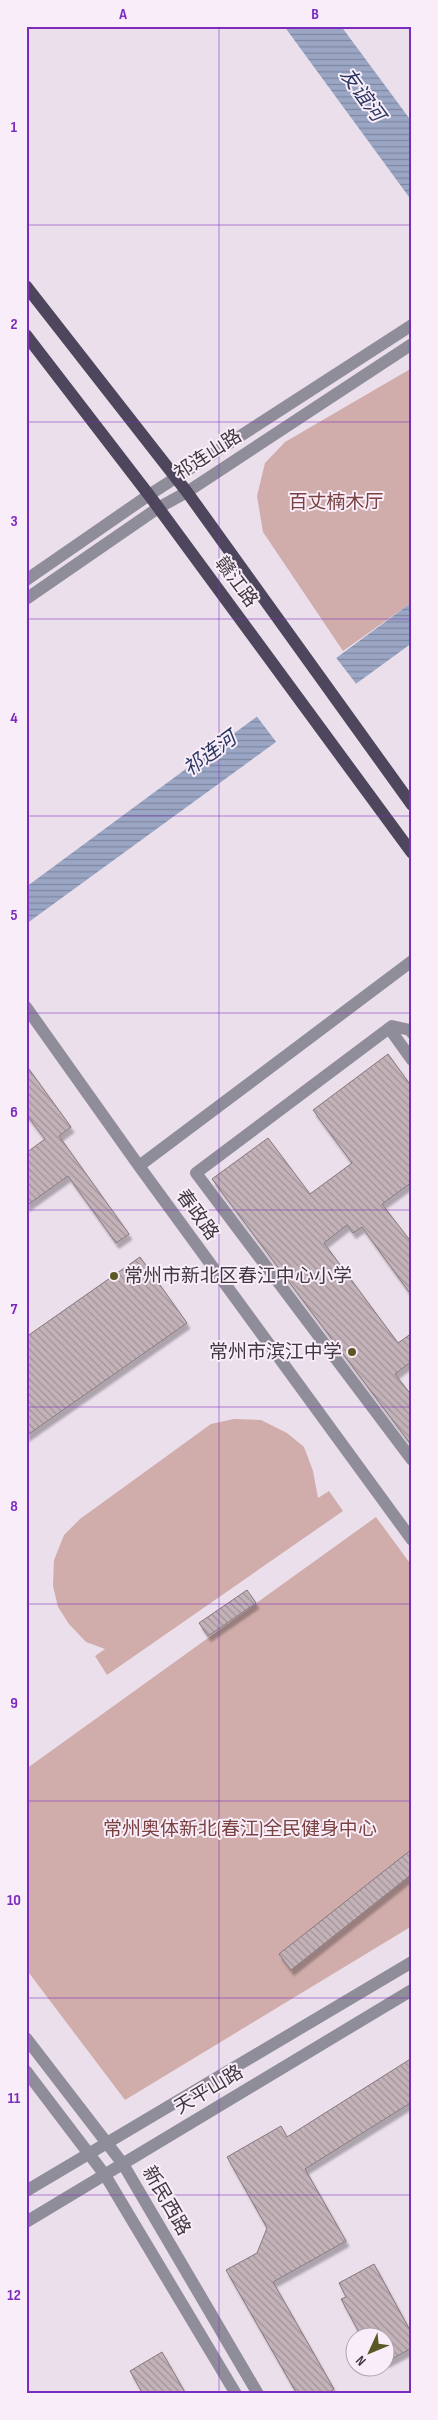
<svg xmlns="http://www.w3.org/2000/svg" width="438" height="2420" viewBox="0 0 438 2420" font-family="'Sofia Sans Condensed','Noto Sans SC',sans-serif">
<style>
.green{fill:#d0acaa}
.water{fill:url(#water-rules)}
.pier{fill:#ebdfeb}
.building{fill:url(#building-back-hatch);stroke:#87787e;filter:url(#shadow)}
.lines{fill:none;stroke-linecap:round;stroke-linejoin:round}
.minor{stroke:#908d9a;stroke-width:12}
.major{stroke:#4d465d;stroke-width:12}
.grid{fill:none;stroke:#7b2cbf;stroke-width:1;stroke-opacity:0.55}
.poi-dot{fill:#5b5825;stroke:#f8edf8;stroke-width:2}
.labels{text-anchor:middle;dominant-baseline:central;stroke-width:4;stroke-linejoin:round;paint-order:stroke}
.street-label{font-size:19px;fill:#3f3a3f;stroke:#f8edf8}
.park-label{font-size:19px;fill:#794241;stroke:#f8edf8}
.poi-label{font-size:19px;fill:#3f3a3f;stroke:#f8edf8;text-anchor:start}
.water-label{font-size:20px;font-style:italic;fill:#283660;stroke:#f8edf8}
.neatline{fill:none;stroke:#7b2cbf;stroke-width:2}
.grid-label{font-size:16px;text-anchor:middle;font-weight:bold;fill:#7b2cbf}
</style>
<defs>
<pattern id="water-rules" width="6" height="5" patternUnits="userSpaceOnUse" patternTransform="scale(1.25)"><rect width="6" height="5" fill="#9aa6c4"/><path d="M0 2.5h6" fill="none" stroke="#7f88a1"/></pattern>
<pattern id="building-back-hatch" width="6" height="6" patternUnits="userSpaceOnUse" patternTransform="scale(1.25)"><rect width="6" height="6" fill="#c3b3b9"/><path d="M-1 5l2 2M0 0l6 6M5-1l2 2" fill="none" stroke="#a09398"/></pattern>
<filter id="shadow"><feDropShadow dx="3" dy="5.5" stdDeviation="1" flood-color="#0004"/></filter>
</defs>
<rect width="100%" height="100%" fill="#ebdfeb"/>
<path class="green" d="M412 368V602L343 651 263 532 257 496 265 463 285 442Z
M234 1419 261 1420 287 1433 304 1447 313 1471 318 1498 329 1491 343 1511 107 1675 95 1656 105 1649 86 1642 69 1624 58 1607 53 1586 54 1560 64 1535 80 1519 211 1424Z
M376 1517 412 1566V1926L125 2100 26 1969V1769Z"/>
<path class="water" d="M284 26H341L412 122V201Z
M412 602V643L26 924V887Z"/>
<path class="pier" d="M334 655 357 685 277 743 255 714Z"/>
<path class="building" d="M388 1054 412 1087V1182L382 1204 412 1243V1296L362 1227 353 1233 347 1225 324 1243 398 1343 412 1333V1361L395 1374 412 1396V1446L212 1179 268 1138 310 1194 352 1163 313 1110Z
M26 1065 71 1127 59 1136 129 1234 116 1243 68 1176 26 1206V1153L45 1139 26 1114Z
M140 1257 187 1323 26 1436V1337Z
M247 1590 256 1603 208 1636 199 1623Z
M412 1849V1874L291 1970 279 1954Z
M412 2058V2102L305 2169 346 2241 273 2282 334 2389 326 2394H297L226 2270 257 2253 267 2228 227 2157 281 2126 287 2137Z
M374 2264 412 2334V2348L386 2362V2338H362L341 2299 346 2297 339 2283Z
M162 2352 186 2394H143L130 2371Z"/>
<g class="lines">
<path class="minor" d="M26 580 149 495 412 325
M26 599 158 508 187 492 412 344
M26 1007 139 1166 412 1540
M389 1028 412 1060
M412 1033 410 1030 392 1026 196 1173 412 1460
M139 1166 412 961
M26 2038 123 2164 258 2394
M26 2071 105 2175 236 2394
M26 2191 412 1962
M26 2222 412 1990"/>
<path class="major" d="M26 286 187 492 412 805
M26 335 149 495 412 853"/>
</g>
<path class="grid" d="M219 26V2394M26 225H412M26 422H412M26 619H412M26 816H412M26 1013H412M26 1210H412M26 1407H412M26 1604H412M26 1801H412M26 1998H412M26 2195H412"/>
<g class="poi-dot">
<circle cx="114" cy="1276" r="5"/>
<circle cx="352" cy="1352" r="5"/>
</g>
<g class="labels">
<g class="street-label">
<text transform="translate(208 455) rotate(-33)">祁连山路</text>
<text transform="translate(236 582) rotate(53)">赣江路</text>
<text transform="translate(197 1215) rotate(54)">春政路</text>
<text transform="translate(209 2090) rotate(-31)">天平山路</text>
<text transform="translate(166 2201) rotate(60)">新民西路</text>
</g>
<g class="park-label">
<text x="336" y="502">百丈楠木厅</text>
<text x="240" y="1829">常州奥体新北(春江)全民健身中心</text>
</g>
<g class="poi-label">
<text x="124" y="1276">常州市新北区春江中心小学</text>
<text x="342" y="1352" text-anchor="end">常州市滨江中学</text>
</g>
<g class="water-label">
<text transform="translate(362 95) rotate(54)">友谊河</text>
<text transform="translate(210 754) rotate(-36)">祁连河</text>
</g>
</g>
<rect width="438" height="2420" fill="none" stroke="#f8edf8" stroke-width="55"/>
<g transform="translate(370 2352) rotate(226)"><circle r="24" fill="#f8edf8" stroke="#aea5ae"/>
<path d="M0-4L9 19L0 12L-9 19Z" fill="#5b5825"/>
<text y="-8" font-size="14" font-weight="bold" text-anchor="middle" fill="#3f3a3f">N</text>
</g>
<rect x="28" y="28" width="382" height="2364" class="neatline"/>
<g class="grid-label">
<text x="123" y="19">A</text>
<text x="315" y="19">B</text>
<text x="14" y="132">1</text>
<text x="14" y="329">2</text>
<text x="14" y="526">3</text>
<text x="14" y="723">4</text>
<text x="14" y="920">5</text>
<text x="14" y="1117">6</text>
<text x="14" y="1314">7</text>
<text x="14" y="1511">8</text>
<text x="14" y="1708">9</text>
<text x="14" y="1905">10</text>
<text x="14" y="2103">11</text>
<text x="14" y="2300">12</text>
</g>
</svg>
